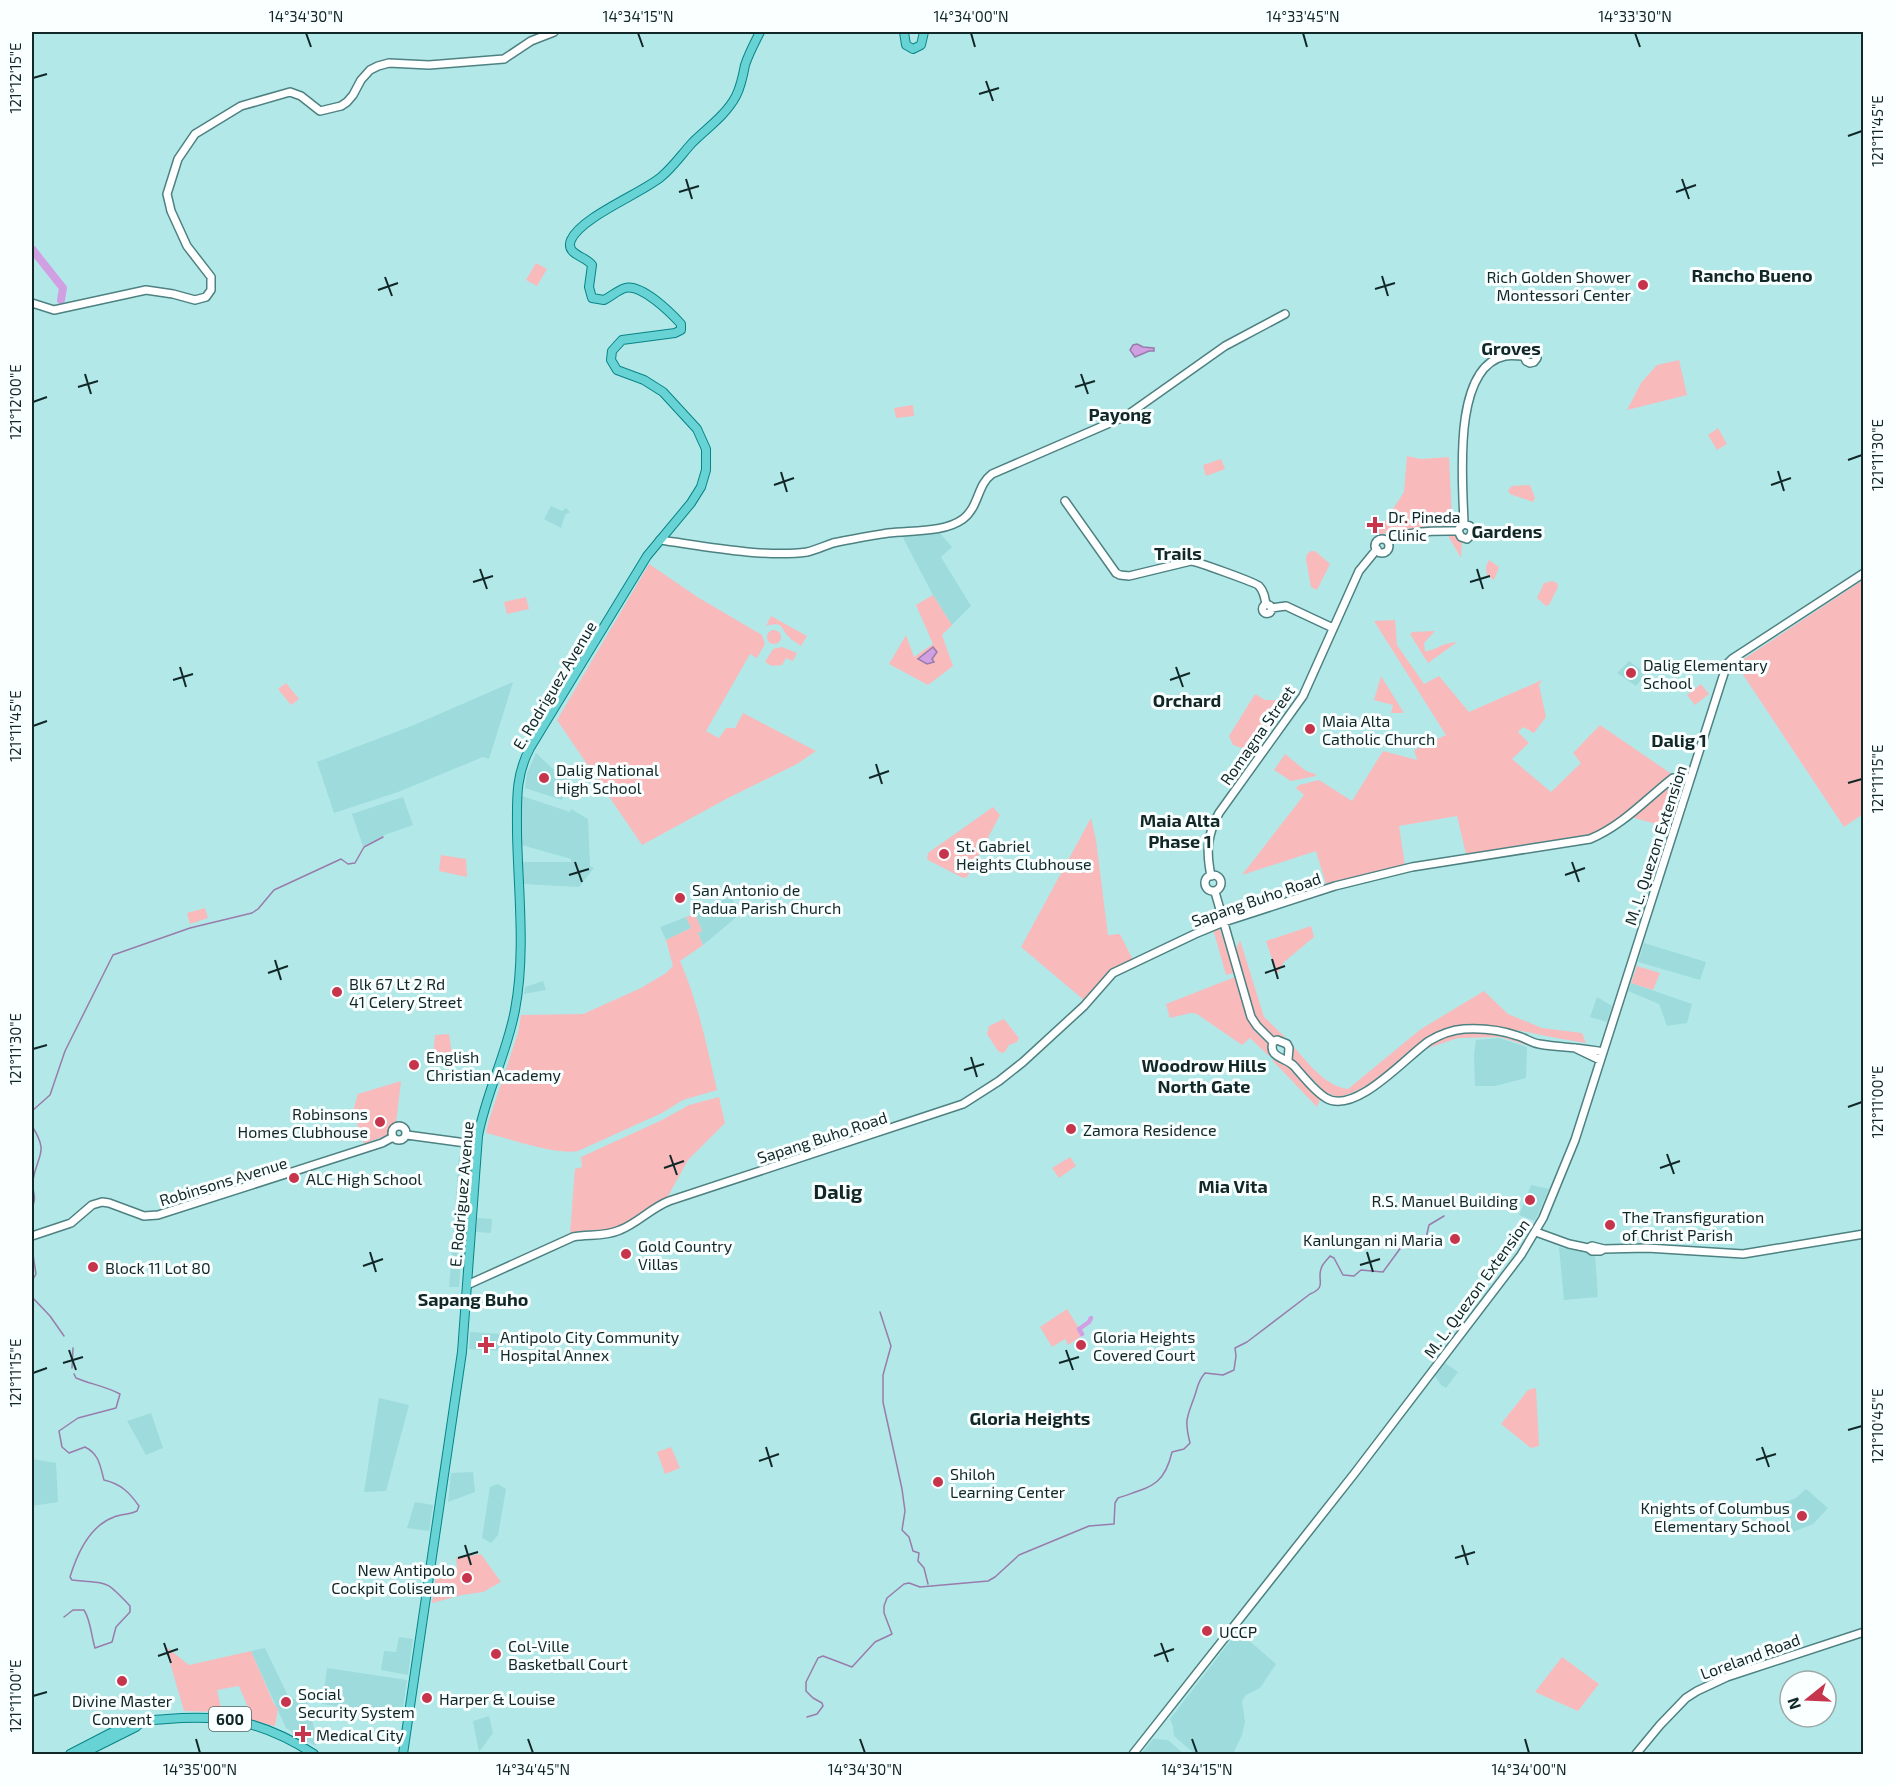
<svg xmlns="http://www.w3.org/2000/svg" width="1895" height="1786" viewBox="0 0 1895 1786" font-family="'Exo 2',sans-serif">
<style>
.built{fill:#9ddbdc}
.green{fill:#f9babc}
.water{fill:#d1a0e3;stroke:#987cab;stroke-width:1.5}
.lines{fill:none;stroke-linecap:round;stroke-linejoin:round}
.stream{stroke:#987cab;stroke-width:1.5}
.canal{stroke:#d1a0e3;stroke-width:4.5}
.river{stroke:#d1a0e3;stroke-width:8}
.secondary-casing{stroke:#4e8181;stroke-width:10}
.primary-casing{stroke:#088486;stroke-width:10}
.secondary{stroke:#fff;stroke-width:7}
.primary{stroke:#67d3d5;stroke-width:8}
.ticks{fill:none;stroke:#122727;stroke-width:2}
.poi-dot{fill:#c6354c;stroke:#faffff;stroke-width:2}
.labels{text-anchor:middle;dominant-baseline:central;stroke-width:6;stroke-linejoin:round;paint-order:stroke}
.shield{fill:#faffff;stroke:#586868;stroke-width:1.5}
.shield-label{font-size:15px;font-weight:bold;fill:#122727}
.poi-label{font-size:16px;fill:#122727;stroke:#faffff;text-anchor:start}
.street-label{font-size:16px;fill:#122727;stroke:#faffff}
.neighbourhood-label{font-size:18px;font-weight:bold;fill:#122727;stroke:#faffff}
.quarter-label{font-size:20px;font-weight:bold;fill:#122727;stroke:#faffff}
.neatline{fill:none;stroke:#122727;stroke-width:2}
.ticks-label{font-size:15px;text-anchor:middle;fill:#122727}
</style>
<rect width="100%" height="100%" fill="#b3e8e9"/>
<path class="built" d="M551 506 562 511 566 508 570 512 565 515 561 528 544 519Z
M938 531 952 547 941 557 971 606 952 625 933 595 901 534Z
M1629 661 1646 674 1636 686 1617 673Z
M513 682 489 759 483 757 398 792 334 813 317 762 414 725Z
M536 753 568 783 562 800 525 788 527 773Z
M522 796 570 812 571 809 588 819 590 866 594 868 579 887 523 884V862H571V859L522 845Z
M403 797 413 825 387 834 363 846 352 814Z
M730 894 739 915 703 945 698 933 702 931 695 914 717 905Z
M686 917 691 928 666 940 660 927Z
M1644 943 1706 962 1700 980 1638 962Z
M543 981 546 990 524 994 525 987Z
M1631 983 1692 1004 1687 1023 1667 1026 1659 1004 1628 991Z
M1597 997 1612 1006 1607 1022 1590 1017Z
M1499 1038 1527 1047 1526 1078 1495 1086H1475L1474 1054 1476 1040Z
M459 1156 472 1157 467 1222 464 1226 459 1287H449Z
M1531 1185 1549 1189 1535 1221 1519 1215Z
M204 1188 207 1195 189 1201 186 1193Z
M477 1218 492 1219 491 1233 476 1232Z
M1559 1247 1595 1255 1598 1297 1564 1300Z
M470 1332 503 1334 502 1351 469 1349Z
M1445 1363 1458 1372 1446 1388 1441 1385 1435 1376Z
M379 1398 409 1405 386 1491 364 1492Z
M151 1413 163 1448 146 1455 127 1421Z
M32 1459 56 1463 58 1502 32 1506Z
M473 1472 475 1492 448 1502 451 1473Z
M498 1484 506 1489 498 1535 491 1543 482 1538 490 1487Z
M1806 1489 1828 1508 1813 1524 1790 1533 1780 1504 1796 1498Z
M415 1502 433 1505 429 1531 407 1528Z
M1238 1631 1276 1664 1260 1688 1246 1695 1242 1701 1245 1722 1242 1735 1233 1754H1195L1174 1736 1173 1726 1170 1719Z
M399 1637 413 1639 408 1675 381 1670 384 1651 396 1652Z
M265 1648 289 1698 307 1702 318 1743 315 1746 286 1728 251 1651Z
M327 1668 407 1680 402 1715 322 1704Z
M489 1716 493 1733 479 1752 473 1721Z
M1153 1739 1168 1740 1184 1754H1141Z"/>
<path class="green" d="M536 263 547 269 537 286 526 280Z
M1679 360 1687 395 1627 410 1641 383 1657 365Z
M913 405 914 416 896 418 894 408Z
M1718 428 1727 444 1717 450 1708 435Z
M1407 456 1421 459 1449 457 1452 519 1463 518 1456 525C1433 526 1411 526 1389 535L1386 533 1381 535 1378 532 1404 492Z
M1221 459 1225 469 1206 476 1203 465Z
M1530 485 1535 498 1533 502 1510 494 1508 490 1512 486Z
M1447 534 1457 535 1462 542 1461 558Z
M1311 551H1315L1330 564 1317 590 1311 587 1306 559 1307 554Z
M1489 560 1499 567 1494 580 1487 575 1486 567Z
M649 564 699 598 762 635 765 644 757 658 750 654 706 731 719 738 726 728H735L743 713 816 751 797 764 728 798 642 845 557 720Z
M1863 580V814L1844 827 1736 664Z
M1552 581 1557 583 1558 587 1549 605 1546 606 1537 598 1544 583Z
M933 595 952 625 942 635 953 666 928 685 889 664 906 635 914 657 933 644 916 605Z
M526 597 529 609 507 614 504 602Z
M771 616 807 636 801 646C797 642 792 641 789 637 779 628 785 621 766 626Z
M1395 620 1397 645 1424 684 1439 676 1469 712 1542 680 1539 685 1546 717 1534 733 1523 727 1518 732 1529 743 1512 759 1551 792 1581 763 1573 753 1600 725 1673 775C1647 795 1624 823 1593 834L1466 854 1457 816 1399 826 1405 865 1326 884 1316 851 1242 875 1304 795 1296 788 1299 785 1319 780 1352 801 1383 751 1417 760 1414 750 1446 735 1374 621Z
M767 637a7 7 0 1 1 14 0a7 7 0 1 1-14 0Z
M1435 631 1424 643 1425 651C1432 652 1444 642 1457 642L1428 663 1410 634 1413 632Z
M782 647 797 653 793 661 786 658 782 665 772 666 765 662 773 649Z
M1381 676 1404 713H1391L1393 705 1374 700Z
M286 683 299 699 291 705 278 689Z
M1701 684 1709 694 1695 705 1687 695Z
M1255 694 1265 700H1275L1279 717 1273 729 1268 727 1266 733 1255 739 1251 751 1233 745 1229 736Z
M1285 754 1306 771 1315 774 1316 776 1291 781 1274 770Z
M1677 780 1672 794 1678 796 1667 827 1631 817 1658 793Z
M993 807 1000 815 967 877 963 878 928 860 927 858 928 853Z
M1091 818 1096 840 1108 935 1120 934 1133 960 1117 967 1085 1001 1021 947Z
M441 855 466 859 467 877 439 871Z
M205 908 208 918 190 924 187 913Z
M695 914 702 931 698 933 703 945 680 961C698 1002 707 1047 717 1090L683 1100 662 1113 578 1151C554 1155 511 1139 486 1133L488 1123 518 1033 521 1015 583 1014 641 988 666 973 673 966 666 940 691 928 686 917Z
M1311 926 1314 937 1284 962 1277 974 1266 941Z
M1217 928 1220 929 1234 973 1226 975 1213 929Z
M1240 940 1264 1017 1285 1037H1272L1256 1019 1237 955V947Z
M1637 966 1660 973 1653 990 1631 983Z
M1235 977 1247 1017 1255 1031 1268 1044 1270 1055 1269 1056 1250 1038 1242 1045 1197 1014 1191 1013 1170 1018 1166 1004Z
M1484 991 1508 1014 1542 1028 1582 1033 1586 1043C1566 1040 1546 1036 1527 1032 1493 1026 1456 1017 1425 1039 1397 1058 1373 1090 1338 1097L1325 1092 1293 1059 1291 1044C1307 1061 1324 1086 1348 1089L1421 1029Z
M1004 1019 1019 1038 1017 1042 1009 1045 1005 1052 1002 1053 998 1051 987 1034 989 1026Z
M1487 1032 1506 1034 1536 1048 1500 1037 1458 1038 1425 1049C1444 1034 1463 1033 1487 1032Z
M449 1034 452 1055H433L435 1035Z
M1274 1059 1285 1061 1318 1095 1320 1099 1317 1107 1272 1060Z
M401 1081 396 1123 391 1126 387 1135 364 1144 353 1111 358 1094Z
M719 1097 725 1123 688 1160 667 1198C651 1204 639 1218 622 1226 610 1231 586 1229 570 1233L575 1169 582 1167 581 1157 662 1120 689 1105Z
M1070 1157 1076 1166 1059 1178 1052 1168Z
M1067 1309 1083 1335 1068 1345 1065 1339 1052 1347 1040 1327Z
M1536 1388 1539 1446 1531 1448 1501 1424 1528 1390Z
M671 1447 680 1468 665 1474 657 1452Z
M481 1554 501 1582 483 1592 462 1595 432 1603 436 1575 457 1569 456 1558Z
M165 1646 189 1665 251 1651 274 1704 278 1709 275 1726 249 1720V1710L239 1686 217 1690 222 1712 184 1711Z
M1562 1657 1599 1684 1578 1711 1535 1692Z"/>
<path class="water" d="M1137 344 1143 347 1154 348V351H1149L1135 357 1130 350 1133 345Z
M933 647 937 652 932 659 934 662 927 664 918 659Z"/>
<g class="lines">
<path class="stream" d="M32 1111 50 1095 65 1051 113 955 190 928 252 913 258 909 274 890 341 859 348 864 355 863 364 847 383 837
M32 1126C49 1153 38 1153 33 1180 31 1192 38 1195 32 1208
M32 1248 36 1274 32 1281
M32 1297 50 1316 64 1336
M880 1312 891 1346 883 1375V1402L902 1489 905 1511 902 1530 909 1537 913 1551 919 1553 918 1561 924 1568 928 1584
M72 1368 73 1348
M64 1617 73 1610H84C91 1621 91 1635 95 1648L112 1642 116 1627 130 1612V1606C104 1578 108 1584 72 1580L70 1577C77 1554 89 1526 114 1517 121 1514 129 1515 137 1511L139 1506C129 1492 121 1484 104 1480 100 1465 99 1454 85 1447L69 1453 62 1447 59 1431 78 1418 116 1408 120 1394C105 1386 90 1384 76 1378L74 1374
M807 1717 817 1714 823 1706 822 1703 813 1698 806 1691V1682L818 1658 823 1656 852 1667 875 1642 892 1634 884 1613V1606L887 1598 904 1584 909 1583 920 1587 988 1581 995 1577 1019 1555 1089 1526 1114 1524 1115 1503 1118 1498C1149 1487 1164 1487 1172 1452L1184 1449 1190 1443C1184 1419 1187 1418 1195 1395 1198 1386 1198 1381 1205 1373L1223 1375 1234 1370 1236 1356 1235 1348 1247 1342 1310 1294C1327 1287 1317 1281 1321 1269 1322 1264 1327 1260 1330 1256L1334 1258 1343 1275 1354 1276 1361 1270 1383 1272 1410 1235 1415 1234 1421 1244 1426 1238 1429 1225 1444 1216"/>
<path class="canal" d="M1082 1334 1079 1329 1089 1322 1091 1318"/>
<path class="river" d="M32 249 63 288 61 300"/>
<g class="secondary-casing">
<path id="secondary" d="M32 303 54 310 146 290 173 294 195 300 206 297 211 290V277L187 246 171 211 167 194 178 159 195 134 241 106 290 92 301 96 320 111 341 106 347 102 353 95 361 80 370 70 378 66 389 63 429 65 504 59 531 41 554 32
M1065 501 1116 573 1120 575 1129 576 1191 561C1195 561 1257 583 1259 586 1264 591 1265 598 1266 605
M1464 524 1470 526 1472 530 1471 535 1467 539 1461 537 1458 531 1460 527 1464 524C1463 484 1451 367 1505 356 1511 355 1518 356 1524 356L1527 351 1532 350 1536 353 1537 358 1534 362 1530 363 1526 361 1524 356
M1375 546a7 7 0 1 1 14 0a7 7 0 1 1-14 0Z
M660 540C703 546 765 558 807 552 816 550 824 546 833 543 851 539 870 536 888 533 911 530 944 533 963 519 979 507 977 485 992 474L1126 416 1225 346 1285 314
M1388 541C1411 530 1432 531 1458 531
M1262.5 609a4.5 4.5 0 1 1 9 0a4.5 4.5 0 1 1-9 0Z
M1271 608 1286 606 1333 628
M1205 883a8 8 0 1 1 16 0a8 8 0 1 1-16 0Z
M1211 876C1206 851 1207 835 1219 813L1303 696 1359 571 1377 549
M1215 892 1251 1017 1257 1026 1273 1042
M1273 1042C1268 1058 1285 1057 1294 1066 1303 1076 1314 1091 1326 1098 1355 1116 1407 1056 1429 1041 1439 1035 1452 1030 1464 1029 1481 1028 1501 1030 1518 1036 1525 1038 1532 1043 1539 1044 1561 1048 1582 1047 1603 1052
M1273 1042 1277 1040 1287 1044 1289 1048 1288 1060
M1575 1048 1600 1060
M392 1133a7 7 0 1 1 14 0a7 7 0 1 1-14 0Z
M407 1135 466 1143
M476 1151 468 1148 466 1143 469 1137 478 1136
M1536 1232 1569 1244 1588 1248 1592 1251H1600L1604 1249
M32 1236 71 1223 92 1205 102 1202 109 1203 144 1216 158 1215 382 1143 393 1137
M1588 1248 1592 1246 1604 1249 1647 1248 1743 1254 1864 1234
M467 1285 573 1237C588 1234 605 1237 620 1230 638 1223 651 1208 669 1201L963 1104 999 1081 1023 1062 1084 1006 1113 973 1195 934 1224 922 1335 886 1412 867 1590 839C1622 826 1646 799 1673 778H1690
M1133 1754 1354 1474 1521 1255 1543 1218 1575 1140 1727 664 1732 659 1864 573
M1636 1754 1660 1725 1686 1698 1697 1691 1727 1677 1864 1632"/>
</g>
<g class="primary-casing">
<path id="primary" d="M904 32 906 45 913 49 921 45 924 32
M70 1754 134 1721 139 1724
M82 1754 136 1727C143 1719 157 1720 167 1719 226 1714 264 1722 314 1754
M403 1754 462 1352 478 1136C486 1093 507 1053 515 1010 526 952 518 890 517 832 517 801 515 776 530 748L647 556 691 503 701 487 706 470V449L697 429 663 392 644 380 617 370 611 360 612 351 622 340 675 333 681 330V324C671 313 641 283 625 288 618 290 612 296 604 300L592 298 589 287 592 265C586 256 565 255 571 240 581 217 642 193 661 177 673 167 682 154 692 143 707 128 726 115 736 96 741 86 743 76 745 65 749 53 755 42 760 32"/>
</g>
<use href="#secondary" class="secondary"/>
<use href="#primary" class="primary"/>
</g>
<path class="ticks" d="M306 33 311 47M638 33 643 47M971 33 975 47M1303 33 1307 47M1635 33 1640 47M33 78 47 74M986 81 993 101M979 94 999 88M1848 136 1862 131M686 179 692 199M1682 179 1689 199M679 192 699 186M1676 192 1696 185M1382 276 1388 296M385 277 392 296M1375 289 1395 283M378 290 398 283M85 374 91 394M1081 374 1088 394M78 387 98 381M1075 387 1095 381M33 402 47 397M1848 460 1862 455M1778 471 1784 491M781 472 787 492M774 485 794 478M1771 485 1791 478M480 569 487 589M1477 569 1483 589M473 582 493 576M1470 582 1490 576M180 667 186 687M1176 667 1183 687M173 680 193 674M1170 680 1190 673M33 726 47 721M876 764 882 784M869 778 889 771M1848 783 1862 779M575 862 582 882M1572 862 1579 882M569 875 589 869M1565 875 1585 868M1272 959 1278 979M275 960 281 980M268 973 288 966M1265 973 1285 966M33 1049 47 1045M971 1057 977 1077M964 1070 984 1064M1848 1107 1862 1102M1667 1154 1674 1174M670 1155 677 1175M664 1168 684 1161M1660 1168 1680 1161M370 1252 376 1272M1367 1252 1373 1272M1360 1265 1380 1259M363 1266 383 1259M69 1350 76 1370M1066 1350 1073 1370M63 1363 83 1357M1059 1363 1079 1357M33 1373 47 1368M1848 1430 1862 1426M766 1447 772 1467M1762 1447 1769 1467M1756 1460 1776 1454M759 1461 779 1454M465 1545 471 1565M1462 1545 1468 1565M458 1558 478 1552M1455 1558 1475 1552M164 1643 171 1663M1161 1643 1168 1662M158 1656 178 1649M1154 1656 1174 1649M33 1696 47 1692M196 1739 200 1753M528 1739 533 1753M860 1739 865 1753M1192 1739 1197 1753M1525 1739 1529 1753"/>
<g class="poi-dot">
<circle cx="1643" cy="285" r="6"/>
<path d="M1372 516h6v6h6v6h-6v6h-6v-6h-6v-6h6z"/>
<circle cx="1631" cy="673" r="6"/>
<circle cx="1310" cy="729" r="6"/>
<circle cx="544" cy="778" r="6"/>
<circle cx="944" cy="854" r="6"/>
<circle cx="680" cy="898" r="6"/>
<circle cx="337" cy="992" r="6"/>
<circle cx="414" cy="1065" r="6"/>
<circle cx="380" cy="1122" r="6"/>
<circle cx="1071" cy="1129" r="6"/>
<circle cx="294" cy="1178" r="6"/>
<circle cx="1530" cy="1200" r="6"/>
<circle cx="1610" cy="1225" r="6"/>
<circle cx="1455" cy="1239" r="6"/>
<circle cx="626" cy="1254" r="6"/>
<circle cx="93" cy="1267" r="6"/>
<path d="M483 1336h6v6h6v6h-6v6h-6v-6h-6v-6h6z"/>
<circle cx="1081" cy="1345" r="6"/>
<circle cx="938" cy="1482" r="6"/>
<circle cx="1802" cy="1516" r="6"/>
<circle cx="467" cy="1578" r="6"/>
<circle cx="1207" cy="1631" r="6"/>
<circle cx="496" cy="1654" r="6"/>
<circle cx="122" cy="1681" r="6"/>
<circle cx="427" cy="1698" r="6"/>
<circle cx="286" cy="1702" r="6"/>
<path d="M300 1725h6v6h6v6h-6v6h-6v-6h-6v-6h6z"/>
</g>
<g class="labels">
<rect class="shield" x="209" y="1707" width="42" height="24" rx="4.5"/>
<g class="shield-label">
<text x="230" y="1719">600</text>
</g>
<g class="poi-label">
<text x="1631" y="276" text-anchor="end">Rich Golden Shower<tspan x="1631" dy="18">Montessori Center</tspan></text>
<text x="1388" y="516">Dr. Pineda<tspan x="1388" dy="18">Clinic</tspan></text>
<text x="1643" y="664">Dalig Elementary<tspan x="1643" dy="18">School</tspan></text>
<text x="1322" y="720">Maia Alta<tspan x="1322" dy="18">Catholic Church</tspan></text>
<text x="556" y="769">Dalig National<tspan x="556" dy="18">High School</tspan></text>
<text x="956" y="845">St. Gabriel<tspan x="956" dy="18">Heights Clubhouse</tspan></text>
<text x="692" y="889">San Antonio de<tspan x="692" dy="18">Padua Parish Church</tspan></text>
<text x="349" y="983">Blk 67 Lt 2 Rd<tspan x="349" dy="18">41 Celery Street</tspan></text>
<text x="426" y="1056">English<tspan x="426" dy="18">Christian Academy</tspan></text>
<text x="368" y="1113" text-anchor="end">Robinsons<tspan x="368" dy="18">Homes Clubhouse</tspan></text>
<text x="1083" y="1129">Zamora Residence</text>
<text x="306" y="1178">ALC High School</text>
<text x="1518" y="1200" text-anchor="end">R.S. Manuel Building</text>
<text x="1622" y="1216">The Transfiguration<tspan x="1622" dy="18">of Christ Parish</tspan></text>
<text x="1443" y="1239" text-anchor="end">Kanlungan ni Maria</text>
<text x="638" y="1245">Gold Country<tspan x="638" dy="18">Villas</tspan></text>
<text x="105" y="1267">Block 11 Lot 80</text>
<text x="500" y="1336">Antipolo City Community<tspan x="500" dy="18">Hospital Annex</tspan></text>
<text x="1093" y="1336">Gloria Heights<tspan x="1093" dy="18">Covered Court</tspan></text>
<text x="950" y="1473">Shiloh<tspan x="950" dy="18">Learning Center</tspan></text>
<text x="1790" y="1507" text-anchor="end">Knights of Columbus<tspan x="1790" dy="18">Elementary School</tspan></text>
<text x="455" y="1569" text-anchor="end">New Antipolo<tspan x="455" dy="18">Cockpit Coliseum</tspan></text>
<text x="1219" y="1631">UCCP</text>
<text x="508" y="1645">Col-Ville<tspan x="508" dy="18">Basketball Court</tspan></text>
<text x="298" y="1693">Social<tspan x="298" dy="18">Security System</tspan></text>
<text x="439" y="1698">Harper &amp; Louise</text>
<text x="122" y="1700" text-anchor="middle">Divine Master<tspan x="122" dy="18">Convent</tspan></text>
<text x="316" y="1734">Medical City</text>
</g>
<g class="street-label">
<text transform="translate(554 685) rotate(-59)">E. Rodriguez Avenue</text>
<text transform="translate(1257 735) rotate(-55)">Romagna Street</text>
<text transform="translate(1655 845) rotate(-72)">M. L. Quezon Extension</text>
<text transform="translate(1256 899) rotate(-19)">Sapang Buho Road</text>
<text transform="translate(822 1137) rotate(-18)">Sapang Buho Road</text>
<text transform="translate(223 1181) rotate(-17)">Robinsons Avenue</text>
<text transform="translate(461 1194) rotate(-85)">E. Rodriguez Avenue</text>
<text transform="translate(1476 1288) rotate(-54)">M. L. Quezon Extension</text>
<text transform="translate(1750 1656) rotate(-20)">Loreland Road</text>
</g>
<g class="neighbourhood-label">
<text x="1752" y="275">Rancho Bueno</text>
<text x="1511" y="348">Groves</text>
<text x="1120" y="414">Payong</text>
<text x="1507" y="531">Gardens</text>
<text x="1178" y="553">Trails</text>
<text x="1187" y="700">Orchard</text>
<text x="1679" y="740">Dalig 1</text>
<text x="1180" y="820">Maia Alta<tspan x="1180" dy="21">Phase 1</tspan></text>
<text x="1204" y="1065">Woodrow Hills<tspan x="1204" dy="21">North Gate</tspan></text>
<text x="1233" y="1186">Mia Vita</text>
<text x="473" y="1299">Sapang Buho</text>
<text x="1030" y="1418">Gloria Heights</text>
</g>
<g class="quarter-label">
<text x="838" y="1191">Dalig</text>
</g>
</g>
<rect width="1895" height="1786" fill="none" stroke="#faffff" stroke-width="66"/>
<g transform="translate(1808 1699) rotate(252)"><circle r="28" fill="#faffff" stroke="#9da9a9" stroke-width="1.5"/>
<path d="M0-4.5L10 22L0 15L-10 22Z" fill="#c6354c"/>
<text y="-9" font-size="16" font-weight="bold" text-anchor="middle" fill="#122727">N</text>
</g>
<rect x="33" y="33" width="1829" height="1720" class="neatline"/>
<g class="ticks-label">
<text x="306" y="22">14°34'30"N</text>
<text x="638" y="22">14°34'15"N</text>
<text x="971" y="22">14°34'00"N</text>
<text x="1303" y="22">14°33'45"N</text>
<text x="1635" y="22">14°33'30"N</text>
<text transform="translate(16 78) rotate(-90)" y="5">121°12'15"E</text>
<text transform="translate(1878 131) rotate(-90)" y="5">121°11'45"E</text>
<text transform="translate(16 402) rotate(-90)" y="5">121°12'00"E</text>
<text transform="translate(1878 455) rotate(-90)" y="5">121°11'30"E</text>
<text transform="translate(16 726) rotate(-90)" y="5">121°11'45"E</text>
<text transform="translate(1878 779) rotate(-90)" y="5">121°11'15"E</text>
<text transform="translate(16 1049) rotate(-90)" y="5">121°11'30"E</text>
<text transform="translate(1878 1102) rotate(-90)" y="5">121°11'00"E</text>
<text transform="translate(16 1373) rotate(-90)" y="5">121°11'15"E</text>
<text transform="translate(1878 1426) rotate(-90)" y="5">121°10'45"E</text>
<text transform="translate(16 1696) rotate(-90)" y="5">121°11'00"E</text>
<text x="200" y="1775">14°35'00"N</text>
<text x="533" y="1775">14°34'45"N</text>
<text x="865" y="1775">14°34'30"N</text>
<text x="1197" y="1775">14°34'15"N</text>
<text x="1529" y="1775">14°34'00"N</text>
</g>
</svg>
